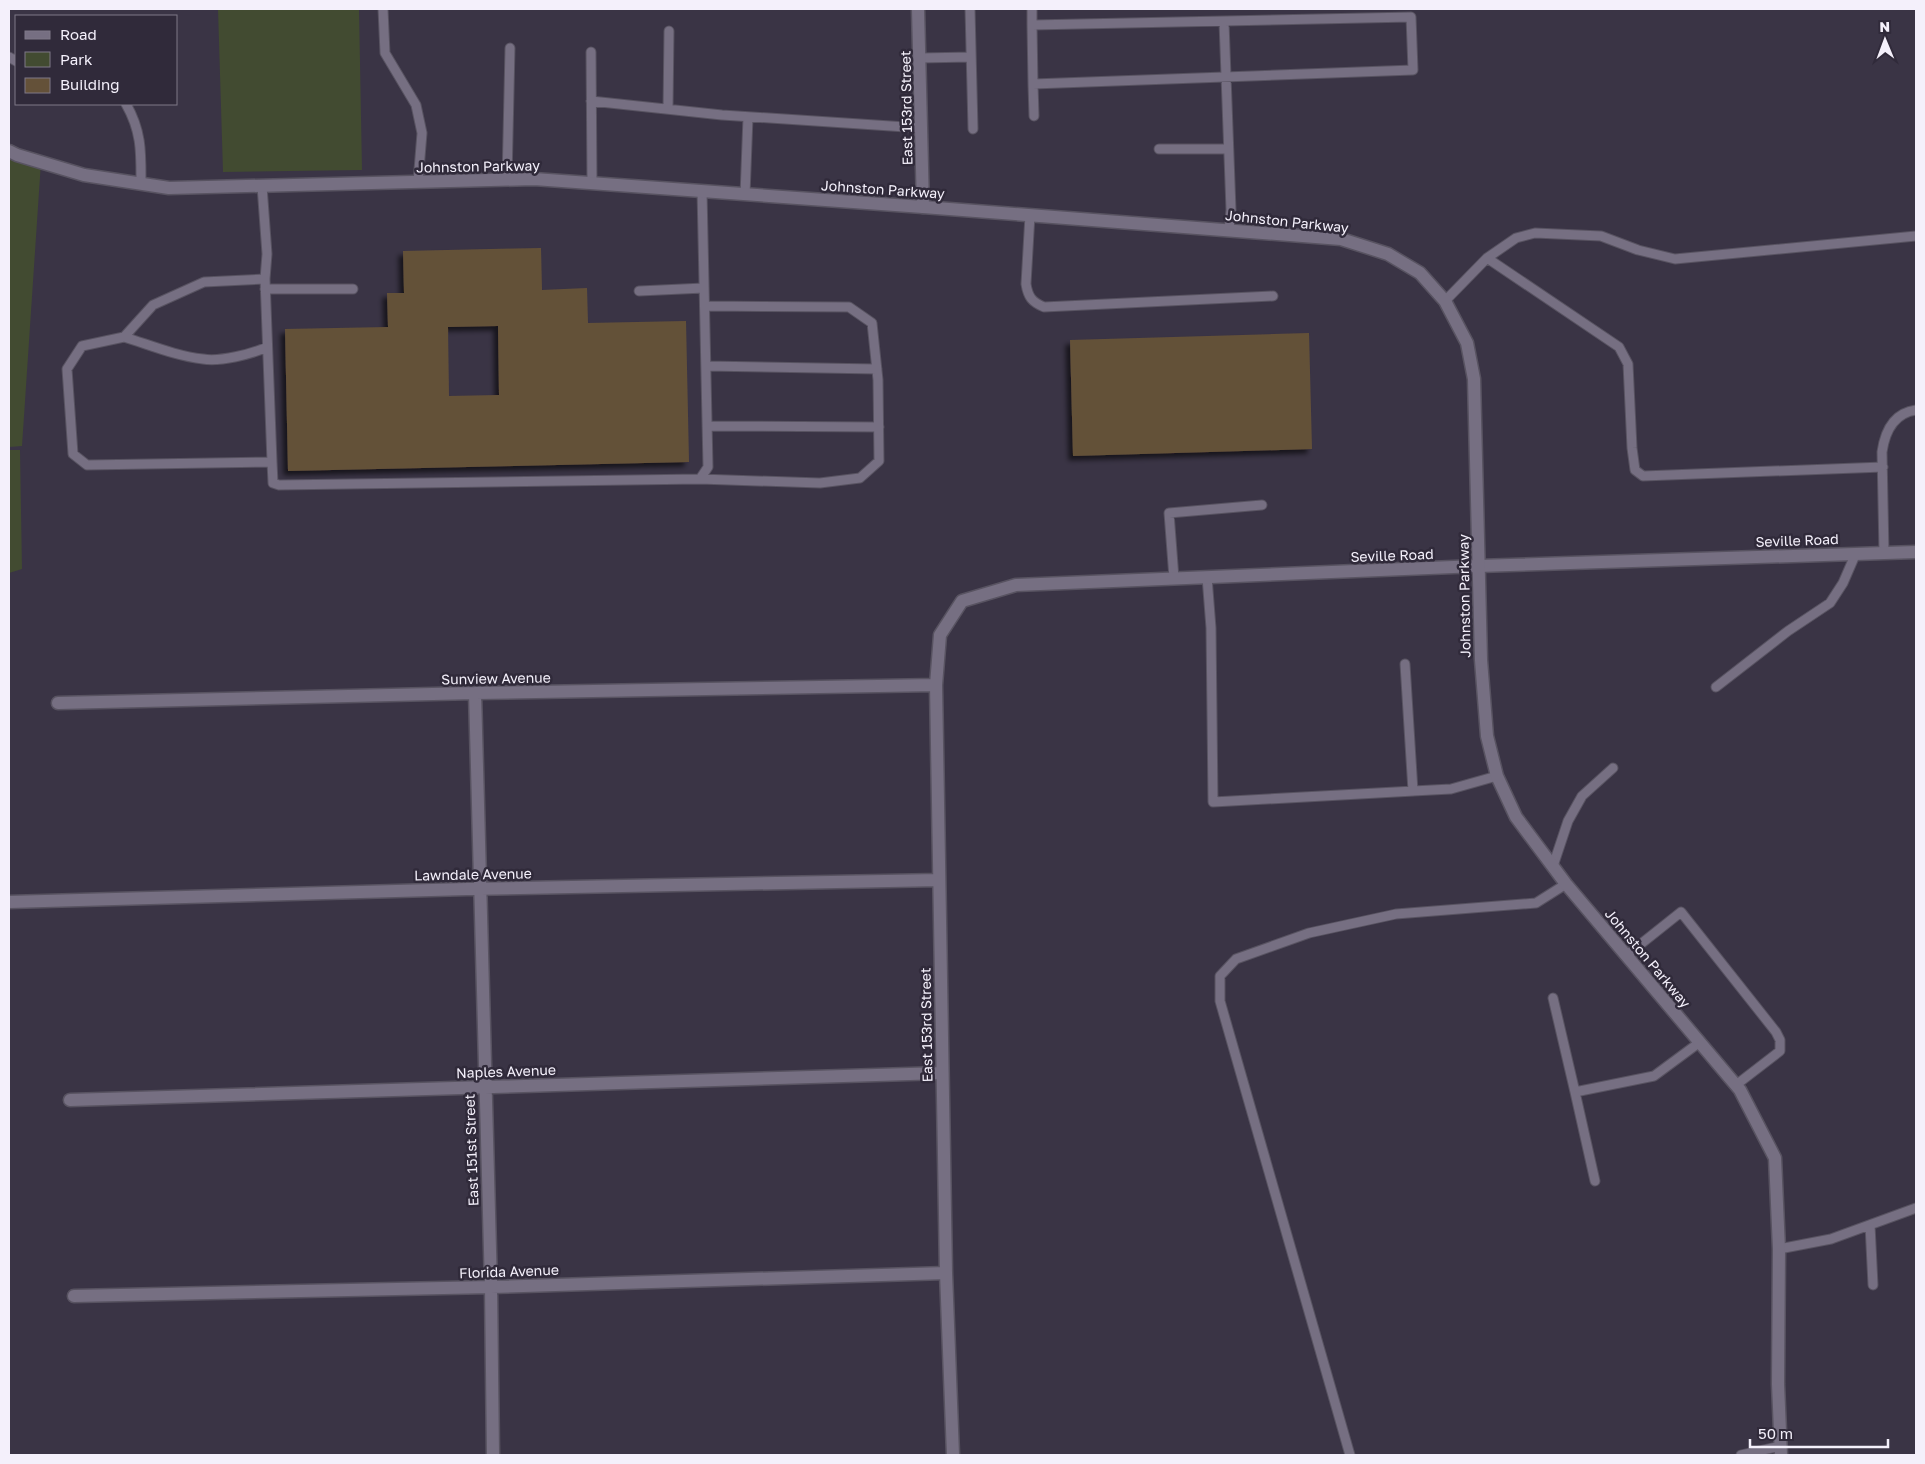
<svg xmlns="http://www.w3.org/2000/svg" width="1925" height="1464" viewBox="0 0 1925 1464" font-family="'Golos Text',sans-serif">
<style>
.green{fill:#424b31}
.building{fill:#645139;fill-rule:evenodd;filter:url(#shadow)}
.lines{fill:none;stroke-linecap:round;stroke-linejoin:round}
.service-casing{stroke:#585361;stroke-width:11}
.minor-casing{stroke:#585361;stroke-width:15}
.tertiary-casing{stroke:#585361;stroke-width:15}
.service{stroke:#766f82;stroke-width:9}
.minor{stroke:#766f82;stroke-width:12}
.tertiary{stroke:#766f82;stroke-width:12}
.labels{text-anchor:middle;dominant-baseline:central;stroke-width:5;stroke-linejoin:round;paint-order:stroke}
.street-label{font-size:14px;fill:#f4f0fb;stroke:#302a3a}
</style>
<defs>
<filter id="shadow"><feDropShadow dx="-4.5" dy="4.5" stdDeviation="2.5" flood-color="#0009"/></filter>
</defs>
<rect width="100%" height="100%" fill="#3a3445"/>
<path class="green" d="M218 9H359L362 170 223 172Z
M9 151 41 162 22 446 9 447Z
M9 450H20L22 569 9 573Z"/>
<path class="building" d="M541 248 542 290 587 288 588 323 686 321 689 462 288 471 285 329 388 327 387 293H404L403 251ZM498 326 499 395 449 396 448 327Z
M1309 333 1312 449 1073 456 1070 340Z"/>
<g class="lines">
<g class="service-casing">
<path id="service" d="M383 9 385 53 416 105 422 133 418 182
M970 9 973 129
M1032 9V25
M1224 22 1231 210 1229 230
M591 52 592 183
M9 57 16 61
M920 58 971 57
M1033 84 1032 25 1411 17 1413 70 1033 84 1034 116
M591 101 722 115 921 128
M126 104C142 132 141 153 141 184
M668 109 669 31
M1159 149H1228
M507 180 510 48
M262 186 267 254 265 279 272 462 273 483 279 485 700 479 708 467 702 191
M745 195 748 117
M1030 215 1026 284C1028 297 1032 302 1044 307L1273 296
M1487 258 1619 347 1628 364 1632 448 1635 470 1643 476 1883 467
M265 279 204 282 153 305 124 337 82 346 67 369 73 454 87 465 272 462
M265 289H353
M639 291 704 288
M1445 301 1487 258 1516 238 1535 233 1601 236 1638 250 1675 259 1916 236
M124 337C150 345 176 356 203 359 220 362 252 354 267 347
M706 366 877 369
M707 426 879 427
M700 479 820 483 860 478 879 461 878 380 872 323 849 307 705 306
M1884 553 1882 452C1885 431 1894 413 1916 410
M1207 577 1211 628 1213 802 1414 791
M1174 578 1169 513 1262 505
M1405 664 1413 791 1451 789 1497 776
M1716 687 1788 631 1830 603 1843 583 1856 553
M1553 866 1568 821 1582 796 1613 768
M1627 955 1681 912 1776 1032 1780 1040V1051L1736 1085
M1553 998 1575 1092 1654 1076 1700 1042
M1575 1092 1595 1181
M1870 1225 1873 1285
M1779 1249 1831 1239 1916 1208
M1350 1455 1220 1001V976L1236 959 1309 933 1396 914 1536 903 1566 884
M1741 1455 1781 1446"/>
</g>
<g class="minor-casing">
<path id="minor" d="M918 9 923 207
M475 693 491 1287 493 1455
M58 703 475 693 936 685
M9 902 467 889 939 880
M70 1100 942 1073
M74 1296 491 1287 946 1273
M953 1455 946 1273 936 685 940 635 962 601 1016 585 1478 566 1916 552"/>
</g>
<g class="tertiary-casing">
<path id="tertiary" d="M9 151 17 155 84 175 169 188 534 179 923 207 1341 239 1388 254 1420 273 1445 301 1467 343 1474 379 1481 660 1487 736 1497 776 1516 817 1566 884 1740 1090 1775 1158 1779 1249 1778 1384 1781 1455"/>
</g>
<use href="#service" class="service"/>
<use href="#minor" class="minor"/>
<use href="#tertiary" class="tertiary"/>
</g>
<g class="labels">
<g class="street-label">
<text transform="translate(906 108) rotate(-91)">East 153rd Street</text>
<text transform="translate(478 166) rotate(-1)">Johnston Parkway</text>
<text transform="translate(883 189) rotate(4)">Johnston Parkway</text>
<text transform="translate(1287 221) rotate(6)">Johnston Parkway</text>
<text transform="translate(1797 540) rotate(-2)">Seville Road</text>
<text transform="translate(1392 555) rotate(-2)">Seville Road</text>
<text transform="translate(1464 596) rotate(-91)">Johnston Parkway</text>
<text transform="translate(496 678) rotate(-1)">Sunview Avenue</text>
<text transform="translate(473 874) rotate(-1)">Lawndale Avenue</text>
<text transform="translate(1648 958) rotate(50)">Johnston Parkway</text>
<text transform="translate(926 1025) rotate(-91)">East 153rd Street</text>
<text transform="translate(506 1071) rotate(-2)">Naples Avenue</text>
<text transform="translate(471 1150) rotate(-92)">East 151st Street</text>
<text transform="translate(509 1271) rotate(-2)">Florida Avenue</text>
</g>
</g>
<rect width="1925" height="1464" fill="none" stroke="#f4f0fb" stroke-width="20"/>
<rect x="15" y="15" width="162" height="90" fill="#302a3a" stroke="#7e7987"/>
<rect x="25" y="31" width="25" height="8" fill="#766f82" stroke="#7e7987"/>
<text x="60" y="40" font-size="15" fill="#f4f0fb">Road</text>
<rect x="25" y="52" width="25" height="15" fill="#424b31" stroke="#7e7987"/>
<text x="60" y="65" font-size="15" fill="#f4f0fb">Park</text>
<rect x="25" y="78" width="25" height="15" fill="#645139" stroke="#7e7987"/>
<text x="60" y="90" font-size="15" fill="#f4f0fb">Building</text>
<g transform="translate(1885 40) rotate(359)" stroke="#302a3a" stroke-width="4" paint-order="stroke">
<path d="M0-4L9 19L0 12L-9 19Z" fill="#f4f0fb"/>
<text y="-8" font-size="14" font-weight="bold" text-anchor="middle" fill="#f4f0fb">N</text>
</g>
<path d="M1750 1439v8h138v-8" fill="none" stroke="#f4f0fb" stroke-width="2.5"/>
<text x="1758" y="1439" font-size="15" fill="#f4f0fb" stroke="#302a3a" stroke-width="4" paint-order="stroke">50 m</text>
</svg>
